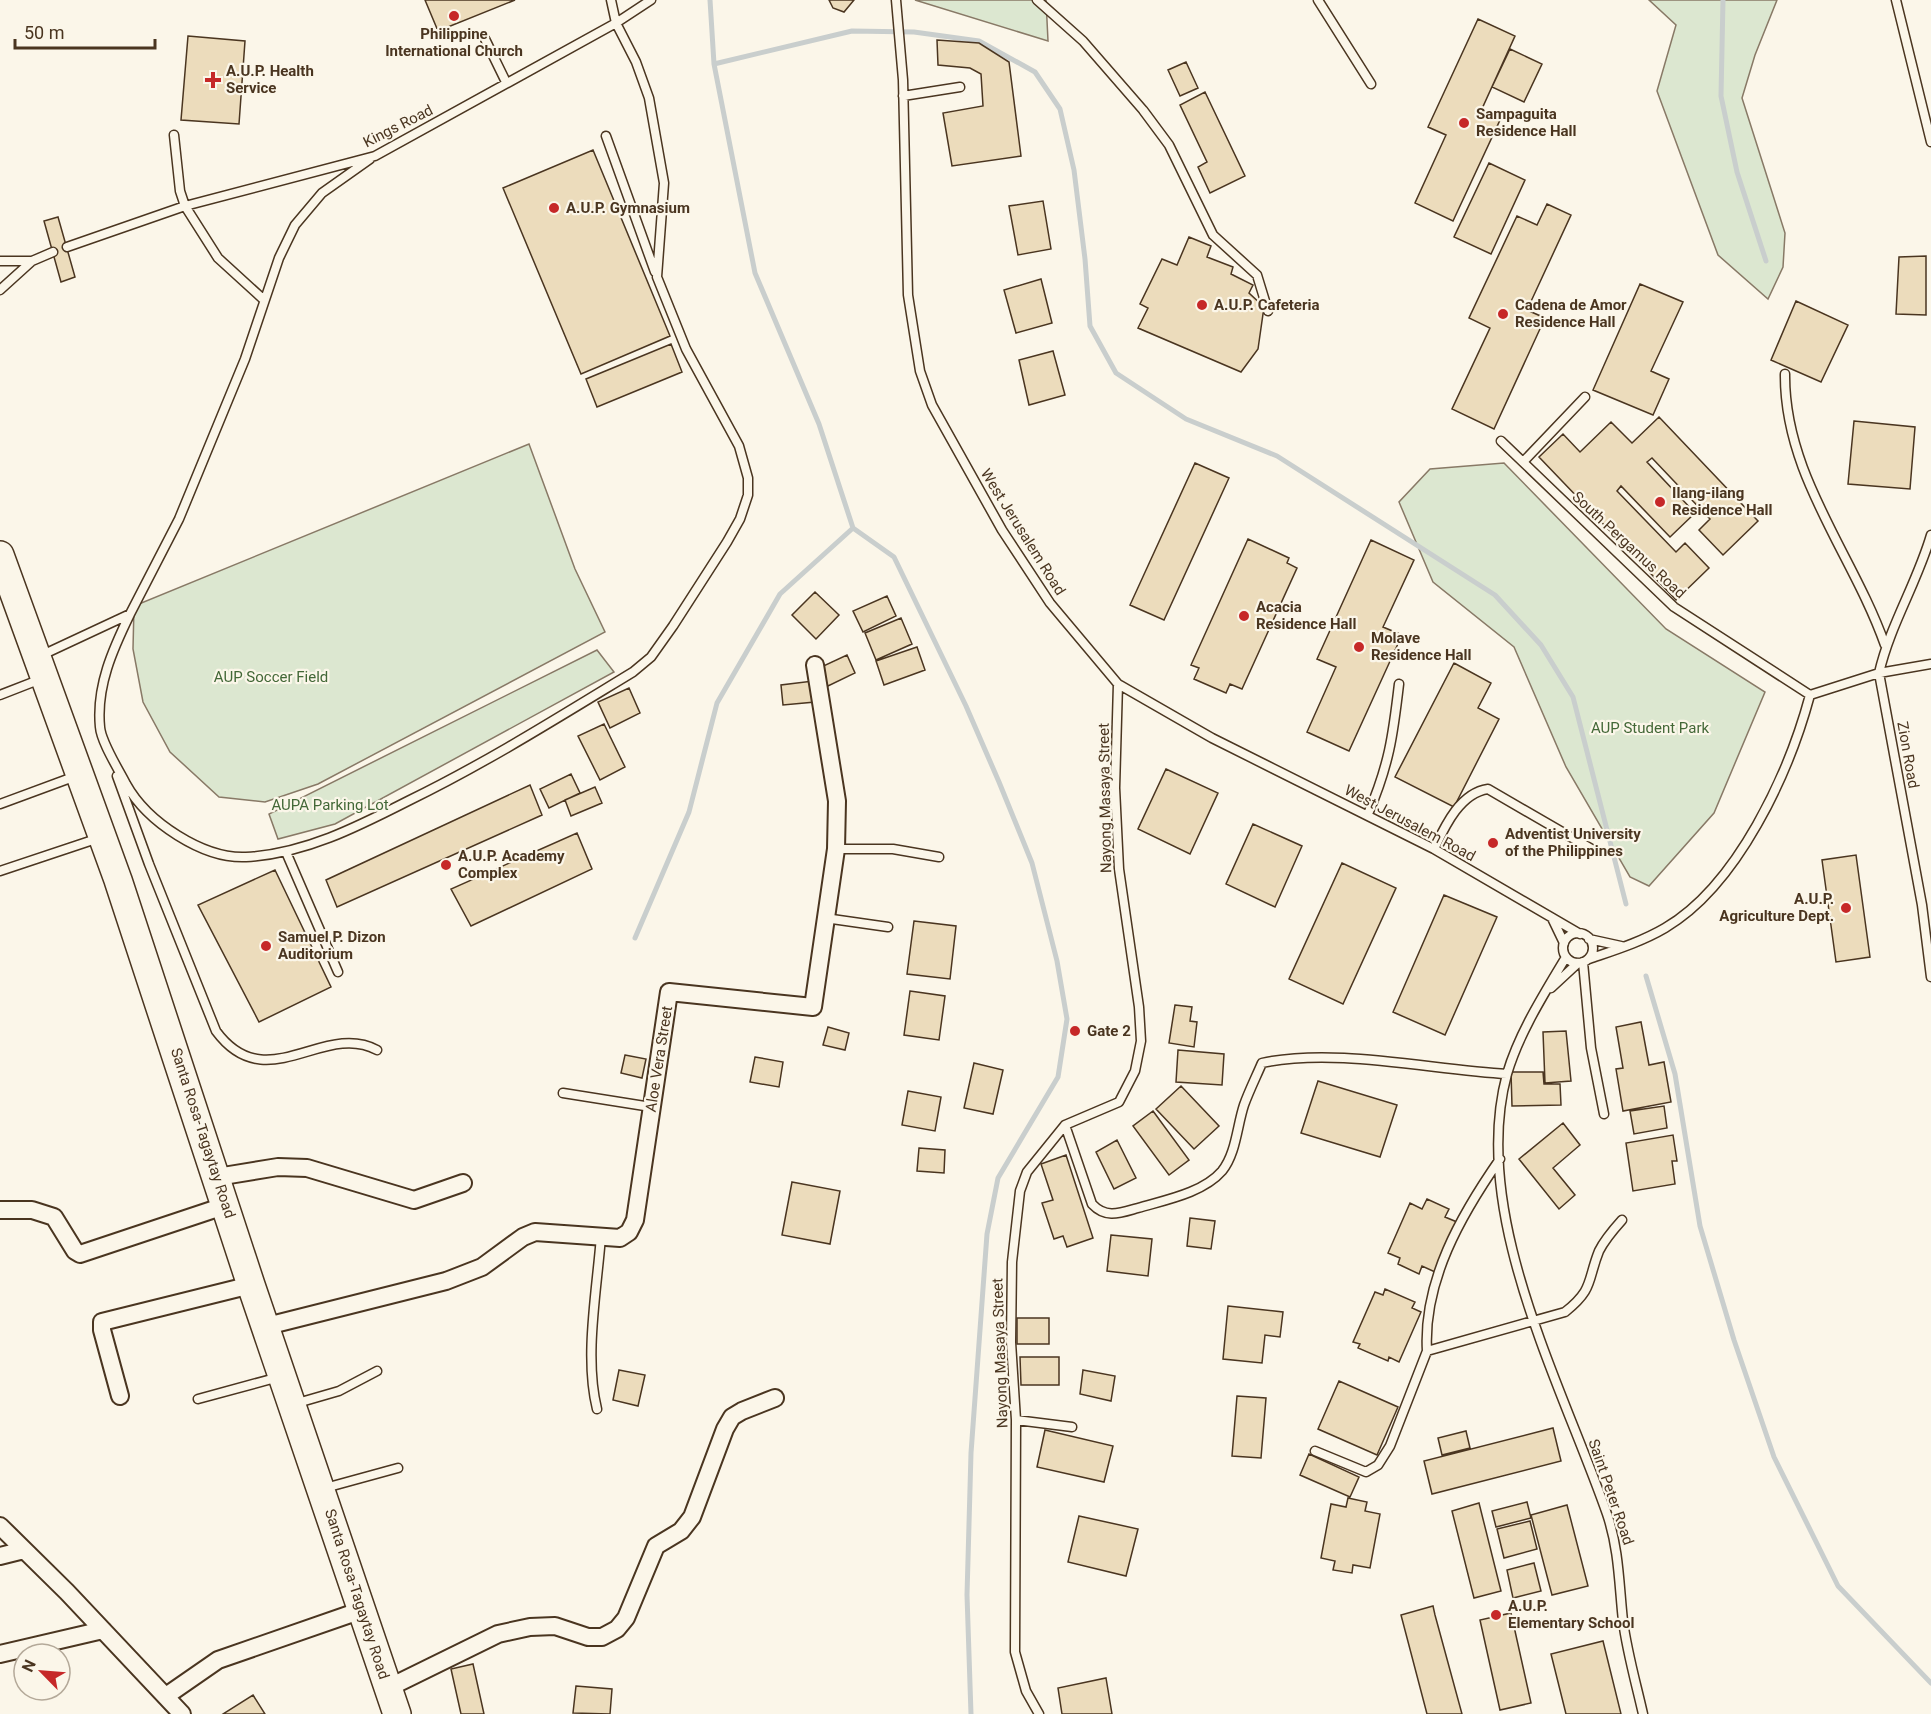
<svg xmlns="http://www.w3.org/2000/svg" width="1931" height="1714" viewBox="0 0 1931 1714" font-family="Roboto,sans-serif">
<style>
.green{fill:#dce7d0;stroke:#887966;stroke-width:1.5}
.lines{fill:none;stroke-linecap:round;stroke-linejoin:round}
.stream{stroke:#c9cecd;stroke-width:5}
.building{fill:#ecdcbc;stroke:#4a3520;stroke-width:1.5}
.lane-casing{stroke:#4a3520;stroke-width:11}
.street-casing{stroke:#4a3520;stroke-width:20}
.primary-casing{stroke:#4a3520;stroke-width:30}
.lane{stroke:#fbf6e9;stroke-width:8}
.street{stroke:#fbf6e9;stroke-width:16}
.primary{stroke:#fbf6e9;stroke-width:27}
.poi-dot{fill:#c62828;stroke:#fbf6e9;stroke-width:2}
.labels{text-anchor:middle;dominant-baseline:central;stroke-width:4.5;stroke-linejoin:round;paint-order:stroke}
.poi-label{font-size:15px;font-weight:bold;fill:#4a3520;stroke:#fbf6e9;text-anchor:start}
.street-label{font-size:15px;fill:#4a3520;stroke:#fbf6e9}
.park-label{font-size:15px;fill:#436837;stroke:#fbf6e9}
</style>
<rect width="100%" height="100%" fill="#fbf6e9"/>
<path class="green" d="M915 0H1046L1048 41Z
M1649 0H1777L1755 55 1742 98 1785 233 1783 267 1768 299 1718 255 1657 91 1676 25Z
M529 444 575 569 605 632 318 784 265 802 219 797 170 752 143 702 133 649 134 606Z
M1504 463 1666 629 1765 692 1714 813 1649 886 1630 877 1566 767 1514 647 1433 582 1399 502 1430 469Z
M597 650 614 672 335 824 278 839 269 814Z"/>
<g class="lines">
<path class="stream" d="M710 0 714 64 755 273 819 424 853 528 894 557 966 706 999 782 1032 863 1057 961 1067 1019 1058 1077 998 1178 987 1234 971 1453 967 1595 971 1714
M1723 0 1721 96 1737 172 1766 261
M714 64 852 31 914 32 979 41 1035 72 1060 109 1074 170 1085 259 1090 326 1116 373 1186 419 1277 456 1495 595 1541 645 1573 697 1626 904
M635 938 689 812 717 703 780 594 853 528
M1646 976 1675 1074 1700 1226 1734 1340 1774 1457 1838 1586 1931 1683"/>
</g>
<path class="building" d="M425 0H515L438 31Z
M829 0H854L844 12 833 8Z
M1478 19 1515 36 1481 111 1500 120 1453 221 1415 203 1446 135 1428 127Z
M188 36 245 41 239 124 181 120Z
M937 40 979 43 1009 62 1021 156 952 166 943 113 983 106 981 74 970 68 938 65Z
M1510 49 1542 64 1524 102 1492 87Z
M1186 62 1198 88 1180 96 1168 70Z
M1205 92 1245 176 1210 193 1198 167 1207 162 1180 105Z
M593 150 670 336 581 374 503 188Z
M1489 163 1525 180 1491 254 1454 237Z
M1043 201 1051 249 1018 255 1009 206Z
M1547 204 1571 215 1527 310 1545 318 1494 429 1452 409 1490 328 1469 318 1517 216 1537 225Z
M58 217 75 277 61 282 44 221Z
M1189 237 1211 246 1207 257 1233 267 1231 274 1253 285 1249 293 1264 307 1258 349 1241 372 1138 328 1148 308 1140 304 1162 259 1177 265Z
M1926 256V315L1896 314 1899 257Z
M1041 279 1052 323 1016 333 1004 290Z
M1640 284 1683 302 1651 371 1669 379 1653 415 1593 390Z
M1796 301 1848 325 1821 382 1771 360Z
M671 344 682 372 597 407 586 379Z
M1053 351 1065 395 1029 405 1019 360Z
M1659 417 1758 521 1723 555 1699 530 1710 519 1652 458 1647 462 1695 513 1670 537 1621 486 1617 491 1676 552 1685 543 1709 568 1676 600 1539 457 1563 434 1580 452 1611 422 1632 443Z
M1854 421 1915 427 1910 489 1848 484Z
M1195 463 1229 478 1164 620 1130 605Z
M1248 539 1289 558 1287 563 1297 568 1242 689 1230 684 1226 693 1194 679 1199 668 1191 665Z
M1371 540 1414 560 1383 627 1402 635 1349 751 1307 732 1336 667 1317 659Z
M815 592 839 615 816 639 792 615Z
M887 596 896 616 863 632 853 611Z
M901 618 912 644 876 660 865 633Z
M917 647 925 670 884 685 876 661Z
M847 655 855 673 828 686 819 668Z
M1454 663 1491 683 1478 708 1499 719 1454 807 1395 777Z
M813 681 815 702 783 705 781 685Z
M629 688 640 713 610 728 598 702Z
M604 724 625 767 600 780 578 736Z
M1166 769 1218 793 1190 854 1138 829Z
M571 774 580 793 549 808 540 789Z
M530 785 542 815 337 907 326 880Z
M595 787 602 803 571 816 565 800Z
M1253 824 1302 846 1275 907 1226 884Z
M577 833 592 869 471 926 451 889Z
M1856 855 1870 957 1836 962 1822 860Z
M1342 863 1396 888 1343 1004 1289 979Z
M275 870 331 987 259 1022 198 905Z
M1444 895 1497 917 1445 1035 1393 1012Z
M914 921 956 926 950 979 907 974Z
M910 991 945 996 939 1040 904 1035Z
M1175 1005 1192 1007 1190 1021 1197 1022 1194 1047 1169 1043Z
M1641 1022 1649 1065 1664 1062 1671 1102 1623 1111 1616 1069 1623 1068 1616 1027Z
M828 1027 849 1033 845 1050 823 1045Z
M1566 1031 1571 1081 1545 1083 1543 1032Z
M1178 1050 1224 1054 1222 1085 1176 1082Z
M625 1055 646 1059 642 1078 621 1073Z
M755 1057 783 1062 779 1087 750 1082Z
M974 1063 1003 1070 993 1114 964 1108Z
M1511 1072H1543L1544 1084H1560L1561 1105 1512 1106Z
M1318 1081 1397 1105 1380 1157 1301 1133Z
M1181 1086 1219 1126 1194 1149 1156 1109Z
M908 1091 941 1097 935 1131 902 1125Z
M1664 1106 1667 1128 1634 1134 1630 1111Z
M1153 1111 1189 1160 1169 1175 1133 1126Z
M1563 1123 1580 1145 1553 1168 1575 1195 1559 1209 1519 1159Z
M1673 1135 1677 1161H1672L1675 1184 1633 1191 1626 1143Z
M1117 1140 1136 1178 1114 1189 1096 1152Z
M919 1148 945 1150 944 1173 917 1171Z
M1066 1155 1093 1238 1067 1247 1063 1236 1054 1239 1042 1203 1053 1200 1041 1164Z
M792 1182 840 1191 830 1244 782 1235Z
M1427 1199 1449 1209 1445 1217 1457 1222 1435 1272 1422 1266 1419 1274 1398 1264 1400 1258 1388 1253 1410 1203 1422 1209Z
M1190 1218 1215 1221 1211 1249 1187 1246Z
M1111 1235 1152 1239 1148 1276 1107 1271Z
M1385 1289 1415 1302 1412 1308 1421 1312 1399 1362 1389 1357 1388 1361 1358 1348 1360 1344 1353 1342 1375 1292 1383 1295Z
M1228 1306 1283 1312 1280 1337 1265 1335 1262 1363 1223 1359Z
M1017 1318H1049V1344H1017Z
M1020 1357H1059V1385H1021Z
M619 1370 645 1375 638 1406 613 1400Z
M1083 1370 1115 1376 1111 1401 1080 1394Z
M1339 1381 1398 1407 1377 1455 1318 1429Z
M1237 1396 1266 1398 1261 1458 1232 1456Z
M1553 1428 1561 1461 1432 1494 1424 1461Z
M1045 1430 1113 1446 1104 1482 1037 1467Z
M1466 1431 1470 1448 1442 1455 1438 1438Z
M1309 1454 1359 1477 1350 1497 1300 1475Z
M1348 1498 1367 1502 1365 1511 1380 1514 1370 1568 1353 1565 1352 1573 1333 1570 1335 1561 1321 1558 1331 1504 1346 1507Z
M1527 1502 1531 1518 1496 1527 1492 1511Z
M1479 1503 1501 1591 1474 1598 1452 1511Z
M1567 1505 1588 1586 1552 1595 1531 1515Z
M1079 1516 1138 1529 1126 1576 1068 1562Z
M1530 1521 1537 1549 1504 1558 1497 1529Z
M1534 1563 1541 1591 1513 1598 1507 1570Z
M1433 1606 1435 1615 1462 1714H1427L1401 1615Z
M1511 1613 1531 1703 1500 1710 1480 1620Z
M1603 1641 1621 1714H1566L1551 1654Z
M473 1664 484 1714H461L451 1669Z
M1106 1678 1112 1714H1062L1058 1688Z
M576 1686 612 1689 610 1714 573 1713Z
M253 1695 265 1714H223Z"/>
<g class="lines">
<g class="lane-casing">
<path id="lane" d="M896 0 903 80 908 295 920 371 932 405 1002 530 1050 603 1118 684 1212 738 1434 849 1580 934
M1037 0 1083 41 1143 110 1169 145 1213 235 1257 275 1268 311
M1318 0 1371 84
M1896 0 1931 142
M485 39 506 82
M903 96 960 87
M174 135 180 191 185 206 218 258 263 299
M606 136 655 272
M67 247 185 206 375 156 616 23 651 0
M0 261H32
M0 290 32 261 53 252
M1785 374C1784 475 1853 554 1885 645
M1501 441 1674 607 1810 695
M1523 462 1585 397
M1931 535C1917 583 1890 625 1879 673L1922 905 1931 977
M130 614C113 649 96 686 100 727 101 742 119 770 126 784 147 822 203 859 246 857 304 854 357 827 408 801 486 763 559 717 633 672L651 657 673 626 727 542 740 519 748 495V478L739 446 686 349 657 277 664 183 649 98 636 62 616 23 611 0
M40 656 130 614 179 519 245 359 279 258 295 225 322 193 370 159
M0 695 41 679
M117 776 149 864 216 1031C266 1099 323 1021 377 1050
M0 804 76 776
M1368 814C1389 765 1393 736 1399 684
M836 849H893L939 857
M1434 849C1445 826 1460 793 1488 789L1595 851
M286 852 338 972
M0 871 99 838
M825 918 888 927
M1552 918 1564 943
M1563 948a15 15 0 1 1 30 0a15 15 0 1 1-30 0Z
M1589 939 1621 946
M1566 957C1544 994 1519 1033 1507 1074 1469 1213 1562 1385 1607 1514 1619 1549 1619 1584 1623 1621 1627 1652 1636 1683 1643 1714
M1589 959C1615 950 1641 942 1665 928 1738 885 1789 773 1810 695L1879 673 1931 664
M1583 962 1591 1048 1604 1114
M1551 988 1578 963
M563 1093 651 1107
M1065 1125 1092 1204C1106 1219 1120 1213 1138 1208 1165 1200 1203 1193 1222 1171 1236 1154 1237 1126 1244 1105 1249 1091 1256 1077 1262 1063 1335 1047 1432 1070 1507 1074
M1427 1351C1423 1281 1461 1215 1500 1159
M198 1399 279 1377
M294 1404 339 1391 377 1371
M597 1409C584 1357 597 1290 601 1236
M1016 1420 1072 1427
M1315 1451 1366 1472 1378 1465 1390 1446 1427 1351 1565 1312C1594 1289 1587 1281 1599 1251 1605 1239 1613 1230 1622 1220
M325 1488 398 1468
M1039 1714 1026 1691 1015 1652 1016 1420 1011 1342 1012 1262 1020 1191 1027 1172 1065 1125 1119 1102 1135 1071 1141 1041 1139 1007 1119 869 1115 788 1118 684"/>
</g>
<g class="street-casing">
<path id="street" d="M217 1177 278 1167 307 1168 414 1200 463 1183
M0 1210H32L54 1217 75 1251 80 1254 227 1205
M267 1326 446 1281 482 1267 523 1237 535 1232 620 1238 629 1232 635 1220 669 992 813 1007 836 849 837 801 815 665
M120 1396 102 1330V1322L251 1285
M0 1526 67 1592 182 1714
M0 1556 24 1550
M0 1654 103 1630
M388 1688 498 1634 530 1627 555 1626 588 1637H602L617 1629 626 1618 656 1546 681 1531 692 1517 725 1429 732 1417 742 1411 775 1398
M166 1696 218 1660 362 1610"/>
</g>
<g class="primary-casing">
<path id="primary" d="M0 555 118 880 251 1285 397 1714"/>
</g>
<use href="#lane" class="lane"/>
<use href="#street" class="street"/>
<use href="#primary" class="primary"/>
</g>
<g class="poi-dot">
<circle cx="454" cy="16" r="6"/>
<path d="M210 71h6v6h6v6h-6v6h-6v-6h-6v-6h6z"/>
<circle cx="1464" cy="123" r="6"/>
<circle cx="554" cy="208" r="6"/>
<circle cx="1202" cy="305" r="6"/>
<circle cx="1503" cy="314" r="6"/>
<circle cx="1660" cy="502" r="6"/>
<circle cx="1244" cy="616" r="6"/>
<circle cx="1359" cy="647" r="6"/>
<circle cx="1493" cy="843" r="6"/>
<circle cx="446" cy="865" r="6"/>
<circle cx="1846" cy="908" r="6"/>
<circle cx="266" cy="946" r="6"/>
<circle cx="1075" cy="1031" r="6"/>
<circle cx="1496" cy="1615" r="6"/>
</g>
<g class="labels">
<g class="poi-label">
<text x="454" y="34" text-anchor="middle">Philippine<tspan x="454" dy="17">International Church</tspan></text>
<text x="226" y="71">A.U.P. Health<tspan x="226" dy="17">Service</tspan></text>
<text x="1476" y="114">Sampaguita<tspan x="1476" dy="17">Residence Hall</tspan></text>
<text x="566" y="208">A.U.P. Gymnasium</text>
<text x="1214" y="305">A.U.P. Cafeteria</text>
<text x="1515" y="305">Cadena de Amor<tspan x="1515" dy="17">Residence Hall</tspan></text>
<text x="1672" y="493">Ilang-ilang<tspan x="1672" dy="17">Residence Hall</tspan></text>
<text x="1256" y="607">Acacia<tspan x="1256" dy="17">Residence Hall</tspan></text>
<text x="1371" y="638">Molave<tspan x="1371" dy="17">Residence Hall</tspan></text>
<text x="1505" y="834">Adventist University<tspan x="1505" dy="17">of the Philippines</tspan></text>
<text x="458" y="856">A.U.P. Academy<tspan x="458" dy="17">Complex</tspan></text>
<text x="1834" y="899" text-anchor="end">A.U.P.<tspan x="1834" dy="17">Agriculture Dept.</tspan></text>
<text x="278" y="937">Samuel P. Dizon<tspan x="278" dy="17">Auditorium</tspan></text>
<text x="1087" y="1031">Gate 2</text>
<text x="1508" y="1606">A.U.P.<tspan x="1508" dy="17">Elementary School</tspan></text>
</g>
<g class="street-label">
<text transform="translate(398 126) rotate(-27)">Kings Road</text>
<text transform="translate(1023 532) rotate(58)">West Jerusalem Road</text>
<text transform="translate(1629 545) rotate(43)">South Pergamus Road</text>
<text transform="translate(1908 755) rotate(80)">Zion Road</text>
<text transform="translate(1105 798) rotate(-91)">Nayong Masaya Street</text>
<text transform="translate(1410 823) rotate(28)">West Jerusalem Road</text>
<text transform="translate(659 1059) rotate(-81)">Aloe Vera Street</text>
<text transform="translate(203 1133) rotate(72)">Santa Rosa-Tagaytay Road</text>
<text transform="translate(1000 1353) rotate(-92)">Nayong Masaya Street</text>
<text transform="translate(1611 1492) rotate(71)">Saint Peter Road</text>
<text transform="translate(357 1594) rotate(72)">Santa Rosa-Tagaytay Road</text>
</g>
<g class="park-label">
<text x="271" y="677">AUP Soccer Field</text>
<text x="1650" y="728">AUP Student Park</text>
<text x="330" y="805">AUPA Parking Lot</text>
</g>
</g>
<g transform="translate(42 1672) rotate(295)"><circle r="28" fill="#fbf6e9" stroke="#b4a999" stroke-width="1.5"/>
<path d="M0-4.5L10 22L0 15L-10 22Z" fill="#c62828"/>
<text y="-9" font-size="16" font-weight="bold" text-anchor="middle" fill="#4a3520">N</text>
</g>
<path d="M15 39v9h140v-9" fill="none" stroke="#4a3520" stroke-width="3"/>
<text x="24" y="39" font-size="18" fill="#4a3520" stroke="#fbf6e9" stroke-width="4.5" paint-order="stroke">50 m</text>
</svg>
